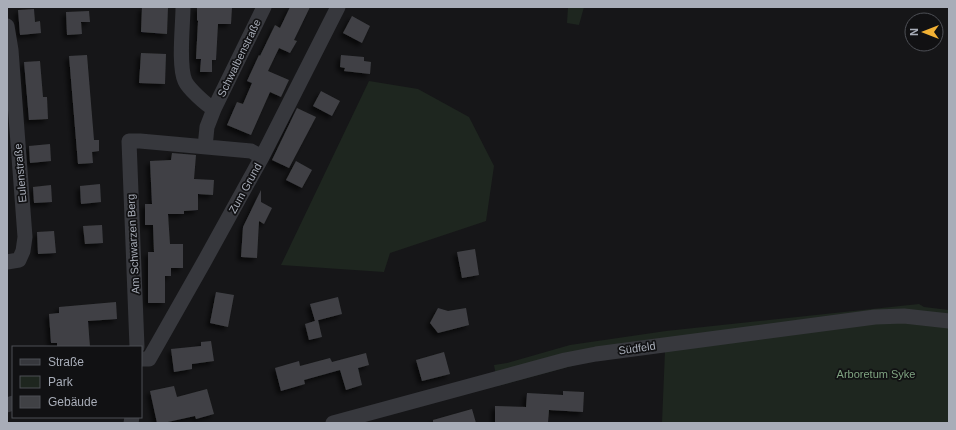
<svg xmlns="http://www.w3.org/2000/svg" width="956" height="430" viewBox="0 0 956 430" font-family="Arial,sans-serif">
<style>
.green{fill:#1e261f}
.building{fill:#404145;filter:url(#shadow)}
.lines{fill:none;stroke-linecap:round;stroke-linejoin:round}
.minor{stroke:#37383d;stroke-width:15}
.labels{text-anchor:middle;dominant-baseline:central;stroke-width:3.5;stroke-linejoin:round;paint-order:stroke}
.street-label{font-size:11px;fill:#a8adb8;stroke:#111113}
.park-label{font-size:11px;fill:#7fa381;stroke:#111113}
</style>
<defs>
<filter id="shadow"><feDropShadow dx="-3.5" dy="3.5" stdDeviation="2" flood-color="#0009"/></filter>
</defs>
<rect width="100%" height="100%" fill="#161618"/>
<path class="green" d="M568 7H584L579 25 567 23Z
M369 81 418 89 469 117 494 166 486 221 390 253 384 272 281 265Z
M919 304 924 307 949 310V423H662L665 351 591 361 498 386 494 365 507 363 570 345 666 331Z"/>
<path class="building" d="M142 7H168L167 34 141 32Z
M197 7H232L231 24H218L216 60H212V72H200L201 59H196L198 21 197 20Z
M290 7H310L294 40 297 41 290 53 279 48 268 71 289 80 281 97 270 92 251 135 227 125 237 102 243 104 252 83 247 81 259 55 260 56 275 25 280 28Z
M34 9 35 22 40 21 41 33 20 35 18 10Z
M89 11 90 22H81L82 34 67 35 66 12Z
M352 16 370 26 362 43 343 33Z
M141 53 166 54 165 84 139 83Z
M87 55 94 140H99V151L92 152 93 163 78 164 69 56Z
M341 55 364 57V61L371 62 370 74 344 71 345 68 340 67Z
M40 61 43 97H47L48 119 29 120 24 62Z
M321 91 340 101 332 116 313 106Z
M297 108 316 117 289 168 272 160Z
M50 144 51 161 30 163 29 146Z
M172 153 196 155 194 179 214 180 213 195 198 194V210L184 211V214H168L170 244H183V268H171V276H165V303H148V252H154L153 225H145V204H152L150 161 171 160Z
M296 161 312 170 302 188 286 180Z
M100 184 101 202 81 204 80 186Z
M51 185 52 202 34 203 33 187Z
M261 190V202L272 208 264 224 259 221 257 258 241 257 243 227Z
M102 225 103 243 85 244 83 226Z
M54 231 56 253 38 254 37 232Z
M475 249 479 275 462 278 457 252Z
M216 292 234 295 228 327 210 323Z
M338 297 342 314 315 321 310 304Z
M116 302 117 319 88 321 90 347H57V343H51L49 314 59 313V307Z
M438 308 448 311 466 308 469 325 438 333 430 323Z
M318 320 322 337 309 340 305 324Z
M211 341 214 361 192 364V369L174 372 171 349 201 346V342Z
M444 352 450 374 422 381 416 360Z
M366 353 369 365 358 368 362 385 346 390 340 370 304 380 305 384 281 391 275 368 299 361 300 366 330 358 332 362Z
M174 386 177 397 207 389 214 414 196 419 195 416 163 423H157L150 391Z
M563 391 584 392 583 412 549 410 548 423H495V406L526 407 527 393 563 395Z
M472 409 476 423H433V420Z"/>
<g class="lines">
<path class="minor" d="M183 7C183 26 178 65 185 81 188 88 206 105 214 109
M7 26 11 50 25 237 23 251 19 260 7 262
M205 147 207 127 214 109 264 7
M137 347 129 141H140L251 151 262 157
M141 359H149L204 262 262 157 338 7
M7 405 13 403
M131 423 132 417
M333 423 565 360 596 354 875 317 904 316 949 321"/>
</g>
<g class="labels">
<g class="street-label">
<text transform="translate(239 58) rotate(-64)">Schwalbenstraße</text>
<text transform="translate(20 173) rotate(-95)">Eulenstraße</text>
<text transform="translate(245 188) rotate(-61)">Zum Grund</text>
<text transform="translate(133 244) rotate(-93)">Am Schwarzen Berg</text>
<text transform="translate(637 348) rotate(-8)">Südfeld</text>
</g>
<g class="park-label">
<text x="876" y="374">Arboretum Syke</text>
</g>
</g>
<rect width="956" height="430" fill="none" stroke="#a8adb8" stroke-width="16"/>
<rect x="12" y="346" width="130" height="72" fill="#111113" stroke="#4d4f55"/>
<rect x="20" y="359" width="20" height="6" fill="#37383d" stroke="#4d4f55"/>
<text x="48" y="366" font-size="12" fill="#a8adb8">Straße</text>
<rect x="20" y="376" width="20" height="12" fill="#1e261f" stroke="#4d4f55"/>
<text x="48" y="386" font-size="12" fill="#a8adb8">Park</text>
<rect x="20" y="396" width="20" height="12" fill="#404145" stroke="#4d4f55"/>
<text x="48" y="406" font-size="12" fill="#a8adb8">Gebäude</text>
<g transform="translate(924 32) rotate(270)"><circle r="19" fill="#111113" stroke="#4d4f55"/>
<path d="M0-3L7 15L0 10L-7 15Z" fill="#f2b134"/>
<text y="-6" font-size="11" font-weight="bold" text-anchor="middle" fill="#a8adb8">N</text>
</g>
</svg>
